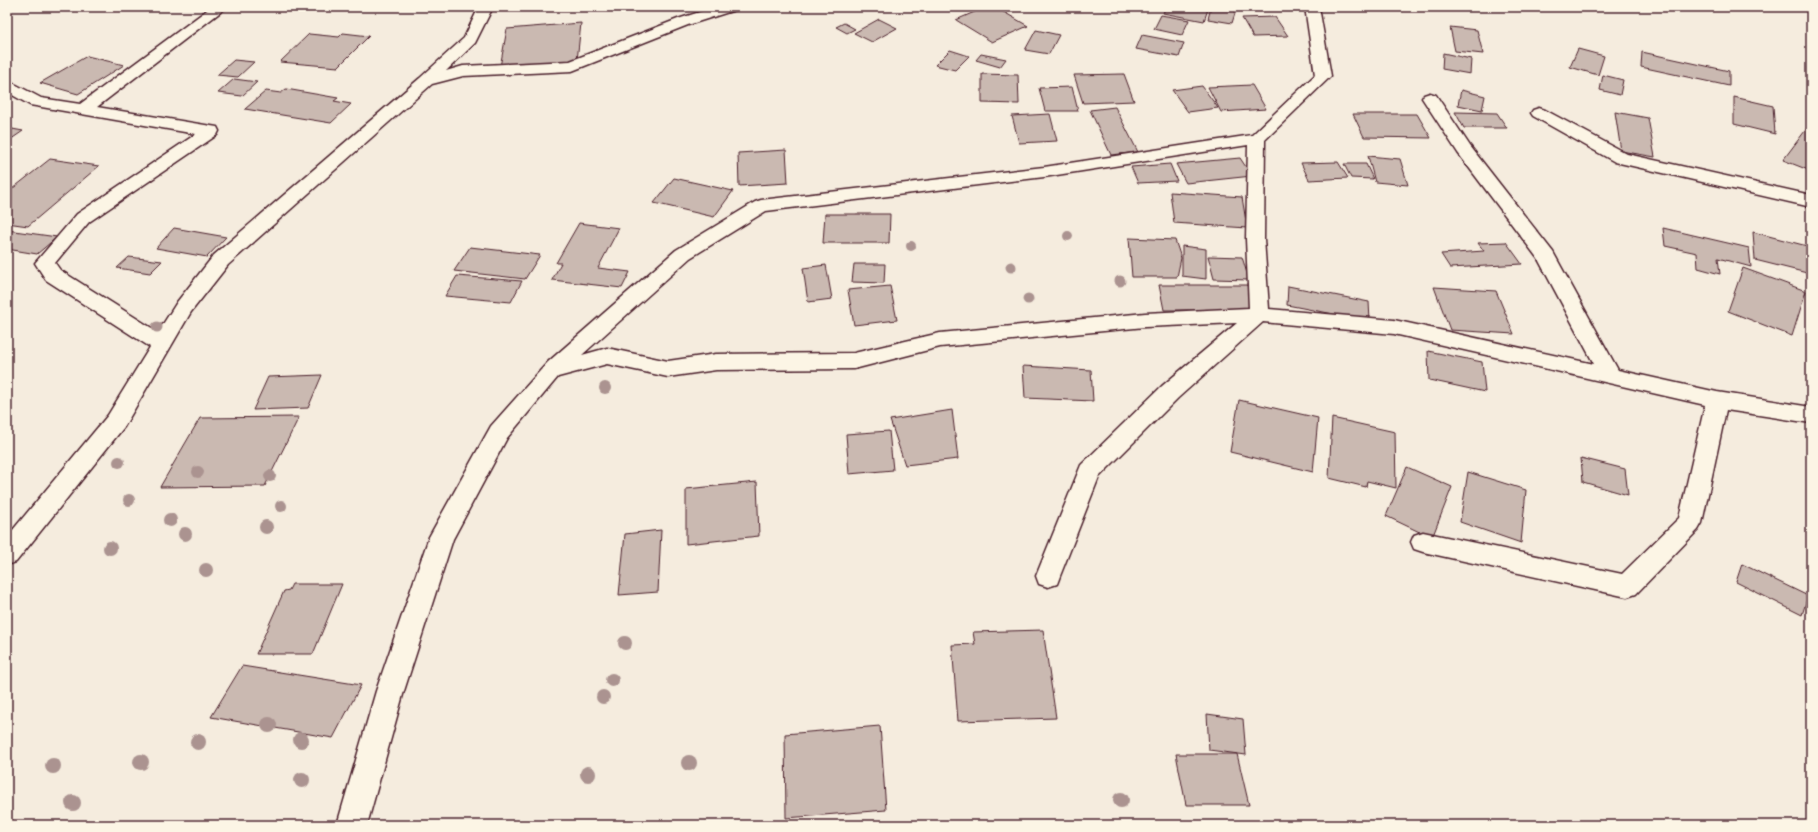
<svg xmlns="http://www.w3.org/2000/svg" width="1818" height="832" viewBox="0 0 1818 832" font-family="Mynerve,sans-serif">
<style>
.building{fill:#cab9b1;stroke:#4a1f2b}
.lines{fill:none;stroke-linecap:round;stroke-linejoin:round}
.minor-casing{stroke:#4a1f2b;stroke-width:3}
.minor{fill:#fcf5e5;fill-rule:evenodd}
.tree{fill:#ab9390}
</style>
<rect width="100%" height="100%" fill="#f5ecde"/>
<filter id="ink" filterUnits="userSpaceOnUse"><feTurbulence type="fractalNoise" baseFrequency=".025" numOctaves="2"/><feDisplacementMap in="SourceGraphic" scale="8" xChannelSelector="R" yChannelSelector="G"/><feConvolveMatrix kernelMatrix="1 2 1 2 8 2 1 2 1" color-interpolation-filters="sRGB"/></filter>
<g filter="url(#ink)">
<path class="building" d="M986 7H995L1028 26 992 42 956 20Z
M1166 7H1197L1208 9 1204 21 1163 13Z
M1211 7H1237L1232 23 1208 19Z
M1161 15 1189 20 1182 35 1154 29Z
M1275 17 1288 36 1253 37 1242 18Z
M879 19 897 28 872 42 854 33Z
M581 23 577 61 500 67 507 29Z
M844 23 855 29 847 33 836 27Z
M1450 27 1477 30 1483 54 1455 51Z
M1036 30 1059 35 1049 54 1025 50Z
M343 33 369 36 338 67 280 62 309 34 339 37Z
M1142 35 1184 43 1179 57 1136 49Z
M1578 49 1604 56 1598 75 1570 67Z
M950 50 969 56 955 70 935 65Z
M1642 52 1729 71V86L1641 67Z
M1443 53 1471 59 1470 74 1442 69Z
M981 54 1006 59 1000 67 976 60Z
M87 56 124 65 78 94 40 83Z
M234 60 254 62 238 77 217 75Z
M982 74 1018 75 1019 104 982 103Z
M1124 74 1134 101 1083 103 1074 75Z
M1603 75 1623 80 1620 95 1600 90Z
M234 79 257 82 242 96 218 93Z
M1252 85 1266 109 1221 112 1208 87Z
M1202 86 1218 108 1188 112 1172 90Z
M1072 87 1078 111H1045L1039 88Z
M286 89 338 98 334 101 351 104 331 123 245 109 266 91 281 93Z
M1461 90 1485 96 1482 110 1458 105Z
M1734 97 1773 106 1775 134 1734 124Z
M1115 107 1138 152 1111 155 1090 110Z
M1455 112 1497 113 1507 128H1464Z
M1615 112 1648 118 1655 157 1621 151Z
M1050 114 1057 141 1019 143 1012 116Z
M1353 114H1417L1431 138 1364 137Z
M1811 123V171L1783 160Z
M7 128 23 131 7 142Z
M786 150 788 183 739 186 738 153Z
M1368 156 1400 159 1408 185 1375 182Z
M1240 158 1252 176 1186 183 1176 164Z
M50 159 99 166 28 226 7 223V193Z
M1338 162 1348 178 1309 180 1301 163Z
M1170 164 1177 181 1138 183 1131 167Z
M1344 164H1366L1373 179 1351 178Z
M674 178 733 191 714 217 654 203Z
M1170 192 1242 197 1247 228 1174 223Z
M825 214H890L889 243H823Z
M579 223 619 228 598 268 630 272 622 288 552 280 561 263H556Z
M174 228 226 237 207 257 156 248Z
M1663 228 1749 248 1751 267 1718 258 1720 274 1698 268 1697 253 1665 246Z
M7 230 57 237 37 254 7 249Z
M1753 232 1811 247V274L1755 260Z
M1129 238 1175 240 1181 258 1177 277H1132Z
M1506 242 1522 264 1450 268 1441 254 1484 251 1478 243Z
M1182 246 1206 249V279L1182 276Z
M470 247 540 255 525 279 454 271Z
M1208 256 1242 257 1249 280 1214 279Z
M129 257 162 261 150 273 117 268Z
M854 264H885L884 283 852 282Z
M826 265 832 299 808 302 803 268Z
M1743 268 1806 291 1792 336 1728 311Z
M457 276 522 281 511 302 445 296Z
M1159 285H1247L1255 310H1164Z
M890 286 897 320 854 325 848 290Z
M1288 286 1369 302 1370 321 1287 305Z
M1434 287 1496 291 1514 334 1450 330Z
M1428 351 1482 362 1485 392 1429 380Z
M1023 366 1091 370 1093 401 1025 398Z
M322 375 308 408 253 410 268 377Z
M1239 400 1318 418 1313 472 1230 452Z
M952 410 958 459 905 465 890 420Z
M299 417 265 486 160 487 200 418Z
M1332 418 1395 432 1396 488 1367 481 1366 487 1329 478Z
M889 431 893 470 849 474 846 434Z
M1581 458 1625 469 1628 495 1583 482Z
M1407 467 1452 487 1432 538 1386 516Z
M1468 472 1526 490 1521 543 1460 522Z
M757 482 759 536 686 544V489Z
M661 530 658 592 619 595 625 534Z
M1742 564 1808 596 1802 615 1736 582Z
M292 584H342L313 654H256L284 591 289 590Z
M1043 630 1056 718 958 721 952 645 975 644 973 632Z
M242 666 361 685 333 738 211 717Z
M1207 714 1243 719 1246 755 1209 750Z
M880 726 886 810 786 818 785 734Z
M1176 754H1237L1249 805H1186Z"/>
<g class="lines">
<g class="minor-casing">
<path id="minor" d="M211 7H227L97 107 217 127 219 131 217 135 89 222 55 263 60 270 158 332 177 302 214 255 420 78 464 38 479 7H493L475 43 446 71 463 66 570 61 678 19 715 7H737L735 10 688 25 572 71 463 76 432 84 228 265 191 312 124 427 16 562 7 565V537L108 415 150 347 46 280 35 263 77 214 196 134 30 105 7 92V80L41 98 80 104Z
M1305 7H1319L1331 76 1265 140 1264 239 1269 309 1394 320 1594 364 1538 259 1458 153 1422 98 1424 95 1430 93 1436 95 1470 146 1553 252 1618 370 1717 392 1811 407V423L1726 410 1702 523 1698 530 1636 594 1627 597 1423 552 1414 549 1411 542 1414 535 1423 532 1622 574 1679 518 1705 405 1394 334 1263 322 1178 398 1099 477 1060 576 1057 584 1048 587 1039 584 1036 576 1081 465 1162 386 1237 323 1145 327 940 347 854 369 716 370 668 377 607 364 558 377 507 438 453 539 404 691 367 825H337L376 691 429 537 491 426 548 362 676 250 755 202 761 200 1044 167 1252 135 1315 75ZM1248 145 1246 239 1249 308 1145 313 940 333 854 353 716 354 668 361 607 348 582 355 690 258 766 211 1044 177Z
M1539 108 1545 110 1627 154 1811 195V207L1615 162 1533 116 1531 113 1533 110Z"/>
</g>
<use href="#minor" class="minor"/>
</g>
<g class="tree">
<circle cx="1068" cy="236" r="5"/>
<circle cx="911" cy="246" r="5"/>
<circle cx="1011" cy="267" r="5.5"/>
<circle cx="1120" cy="281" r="5.5"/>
<circle cx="1028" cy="299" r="5.5"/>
<circle cx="157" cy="327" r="5.5"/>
<circle cx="605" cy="388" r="6"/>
<circle cx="119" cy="462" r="6"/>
<circle cx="198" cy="472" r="6"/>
<circle cx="270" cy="476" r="6"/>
<circle cx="129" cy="500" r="6"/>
<circle cx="281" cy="506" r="6"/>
<circle cx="170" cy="520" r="7"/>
<circle cx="266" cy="527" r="7"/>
<circle cx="185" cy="534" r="7"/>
<circle cx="110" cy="548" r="7"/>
<circle cx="206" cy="570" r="7"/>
<circle cx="625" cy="643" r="7"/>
<circle cx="612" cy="680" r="7"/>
<circle cx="603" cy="697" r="7"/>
<circle cx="269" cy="725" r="8"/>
<circle cx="301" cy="740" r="8"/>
<circle cx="198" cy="742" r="8"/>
<circle cx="141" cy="762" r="8"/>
<circle cx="689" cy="763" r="8"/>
<circle cx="53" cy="766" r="8"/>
<circle cx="588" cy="774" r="8"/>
<circle cx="302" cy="780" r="8"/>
<circle cx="1121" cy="800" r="8"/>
<circle cx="73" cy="803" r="8"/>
</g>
</g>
<rect width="1818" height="832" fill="none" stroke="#fcf5e5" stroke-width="24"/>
<rect x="12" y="12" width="1794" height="808" fill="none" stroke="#4a1f2b" stroke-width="1.5" filter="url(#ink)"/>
</svg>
